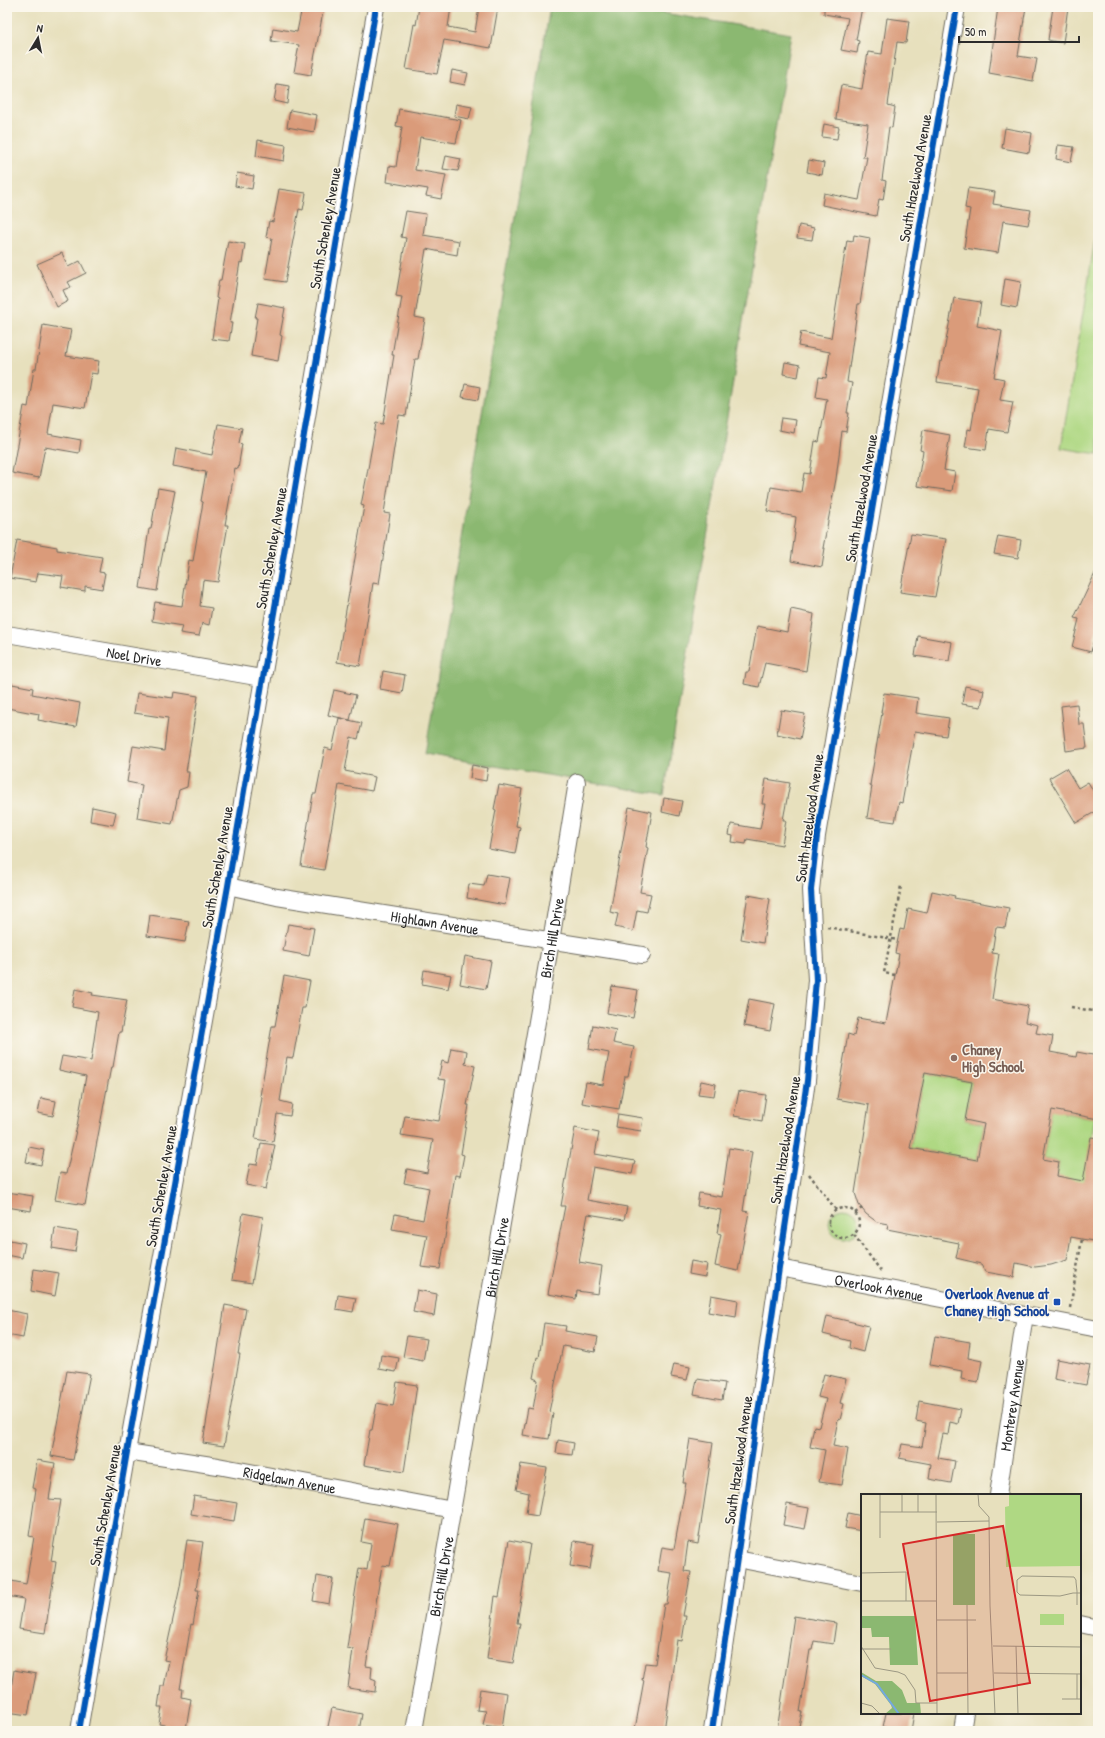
<svg xmlns="http://www.w3.org/2000/svg" width="1105" height="1738" viewBox="0 0 1105 1738" font-family="'Patrick Hand',sans-serif">
<style>
.green{fill:#afd883;stroke:#6d8257}
.forest{fill:#8bb871;stroke:#5b724e}
.building{fill:#da9b7a;fill-rule:evenodd}
.lines{fill:none;stroke-linecap:round;stroke-linejoin:round}
.minor-casing{stroke:#6d6a5e;stroke-width:18}
.path{stroke:#6d6a5e;stroke-width:2.5;stroke-dasharray:3 3;stroke-linecap:butt}
.minor{stroke:#fff;stroke-width:16}
.cycleway-casing{stroke:#fbf7ec;stroke-width:8}
.cycleway{stroke:#0057b8;stroke-width:6}
.education-dot{fill:#8d6e63;stroke:#fbf7ec;stroke-width:1.5}
.transit-dot{fill:#1a4fb4;stroke:#fbf7ec;stroke-width:1.5}
.labels{text-anchor:middle;dominant-baseline:central;stroke-width:3;stroke-linejoin:round;paint-order:stroke}
.street-label{font-size:15px;fill:#2b2b2b;stroke:#fbf7ec}
.education-label{font-size:15px;font-weight:bold;fill:#785e54;stroke:#fbf7ec;text-anchor:start}
.transit-label{font-size:15px;font-weight:bold;fill:#164399;stroke:#fbf7ec;text-anchor:end}
.inset-river{fill:none;stroke:#74a8e1;stroke-width:2}
.inset-road{fill:none;stroke:#9c9883;stroke-width:1}
.view{fill:#d62828;fill-opacity:0.15;stroke:#d62828;stroke-width:2}
.inset-edge{fill:none;stroke:#2b2b2b;stroke-width:2}
</style>
<rect width="100%" height="100%" fill="#fbf7ec"/>
<filter id="ink" filterUnits="userSpaceOnUse"><feTurbulence type="fractalNoise" baseFrequency=".025" numOctaves="2"/><feDisplacementMap in="SourceGraphic" scale="8" xChannelSelector="R" yChannelSelector="G"/><feConvolveMatrix kernelMatrix="1 2 1 2 8 2 1 2 1" color-interpolation-filters="sRGB"/></filter>
<filter id="wash" filterUnits="userSpaceOnUse"><feTurbulence type="fractalNoise" baseFrequency=".012" numOctaves="4" result="noise"/><feDisplacementMap in="SourceGraphic" scale="16" xChannelSelector="R" yChannelSelector="G"/><feGaussianBlur stdDeviation="0.9" result="paint"/><feColorMatrix in="noise" values="0 0 0 0 0 0 0 0 0 0 0 0 0 0 0 0 0 1.4 0 .05"/><feComposite in="paint" operator="in"/></filter>
<g filter="url(#wash)">
<rect width="100%" height="100%" fill="#e7e0bd"/>
<path class="green" d="M1098 221V454L1061 448Z
M925 1073 972 1082 965 1120 984 1124 977 1160 910 1148Z
M1052 1108 1064 1110V1113L1095 1118 1083 1185 1057 1176 1059 1162 1043 1159Z
M829 1223a15 15 0 1 1 30 0a15 15 0 1 1-30 0Z"/>
<path class="forest" d="M550 7H627L791 34 664 795 425 754Z"/>
<g id="blocks">
<path class="building" d="M302 7H324L311 75 294 72 299 45 271 41 273 28 297 32Z
M419 7H451L448 27 475 32 479 7H498L491 48 444 40 437 74 406 69 414 24 416 25Z
M824 7H862L856 40 859 41 857 53 841 50 848 18 824 14Z
M998 7H1026L1018 56 1037 59 1033 81 989 73Z
M1053 7H1068L1063 43 1048 40Z
M887 18 909 21 906 43 897 42 888 105 895 107 892 128 889 127 882 180 886 181 883 200 879 199 876 216 822 205 824 193 859 200 867 157H863L868 124 836 119 839 96 841 85 862 89 868 52 882 54Z
M452 70 468 73 465 85 450 82Z
M277 84 289 86 287 104 274 101Z
M456 104 472 107 469 119 454 116Z
M399 109 461 120 456 143 420 137 415 170 446 175 441 199 426 196 428 189 387 182 389 166 396 167 402 127 396 126Z
M290 110 317 115 314 132 287 127Z
M824 124 839 127 837 139 822 137Z
M1005 128 1032 133 1029 153 1002 148Z
M258 140 286 145 284 161 256 156Z
M1058 145 1074 147 1071 162 1056 159Z
M446 156 461 159 458 171 443 169Z
M809 160 824 163 822 175 807 172Z
M237 173 254 176 252 189 235 186Z
M968 188 995 192 993 204 1031 210 1028 225 1003 221 998 253 964 248 970 209 965 208Z
M279 189 306 193 303 210 299 209 285 282 265 279 272 238 266 237 269 221 273 222Z
M406 211 426 214 423 235 459 241 457 255 426 249 415 317 425 319 418 359H415L406 416 399 415 384 513 390 514 379 584 373 583 360 666 337 662 364 506 361 505 366 480 376 423 383 424 394 355H392L402 297 396 296 406 238 401 237Z
M799 225 814 228 812 240 797 238Z
M854 235 870 238 860 304H858L847 382 852 383 847 413H849L846 432 842 431 836 479 823 548H825L822 567 791 561 795 533H794L796 517 767 511 771 487 801 492 804 473 810 474 815 441 819 442 827 399 816 397 819 377 826 378 830 352 798 346 801 332 831 338 847 240 853 241Z
M228 241 245 244 242 263 240 262 230 323H232L229 341 212 339 218 299 216 298 219 280H221Z
M62 253 68 267 80 261 86 273 68 282 71 287 63 290 68 301 57 307 37 264Z
M1005 279 1021 282 1017 308 1001 305Z
M954 298 981 302 977 326 1002 331 994 377 1004 379 1000 400 1013 402 1007 432 989 429 986 450 965 447 968 429 971 430 978 388 937 382 940 361 942 362Z
M258 303 285 308 280 335 282 336 278 361 251 356 257 318H255Z
M43 325 71 330 66 356 99 361 97 374 91 373 85 408 53 403 48 434 81 440 79 453 45 447 39 478 12 473 24 406 28 407 34 369H36Z
M785 362 800 365 798 377 783 374Z
M465 384 480 387 478 400 462 397Z
M781 418 796 420 794 433 779 430Z
M218 424 242 428 239 443 242 444 238 469 235 468 225 525H228L218 582 203 580 200 606 212 608 209 625 202 623 199 636 180 633 182 626 152 621 155 602 182 606 189 560 193 561 203 502 201 501 206 472 173 466 176 448 212 455Z
M923 430 950 435 944 470 955 472 952 491 917 486 923 451 920 450Z
M158 488 175 491 159 572H160L157 591 140 588 149 529H151Z
M911 534 946 539 935 597 900 592Z
M998 536 1021 540 1018 558 994 554Z
M17 540 57 547V550L102 557 99 572 105 573 102 589 85 586V591L61 587 63 576 38 573 36 582 10 578Z
M1098 567V623L1091 652 1072 647 1079 619 1074 618Z
M791 609 814 614 806 671 765 663 759 687 744 684 746 672H749L757 626 787 632Z
M918 636 952 642 949 661 915 656Z
M383 671 405 675 402 693 380 689Z
M7 683 33 688 32 694 80 703 76 727 38 720 39 714 7 708Z
M965 686 984 690 981 707 962 704Z
M334 690 356 695 350 720 328 715Z
M174 692 198 696 186 772H189L187 787 179 790 172 824 137 818 142 785 127 782 133 746 164 751 168 718 134 713 137 693 173 698Z
M884 693 918 698 916 713 949 718 946 736 915 731 902 803 899 802 895 822 867 818 872 786 870 785 882 713H881Z
M1077 704 1079 724H1084L1087 748 1066 751 1061 706Z
M781 710 805 714 800 739 777 734Z
M339 718 362 723 358 739 351 737 345 771 375 777 372 791 339 785 324 870 301 866 313 794H316L325 748 332 750Z
M472 765 488 768 486 781 470 778Z
M1066 768 1078 788 1088 782 1098 799V810L1076 823 1049 778Z
M766 779 790 783 783 820H786L782 845 747 839 746 844 732 842 733 836 729 835 731 824 760 829 765 804H762Z
M499 785 522 789 516 826 520 827 515 854 489 849 496 810 494 809Z
M664 798 682 801 679 816 662 812Z
M92 807 116 812 113 825 90 821Z
M629 807 652 812 646 847 648 848 640 892 651 894 647 912 637 910 633 931 615 927 618 914 610 912Z
M487 874 510 878 505 905 467 898 469 884 484 886Z
M932 891 955 896 954 898 1009 908 1005 928 996 927 992 953 999 954 992 999 1028 1006 1025 1022 1038 1025 1036 1033 1053 1036 1050 1052 1076 1057 1077 1052 1098 1056V1119L1052 1110 1043 1159 1059 1162 1057 1176 1083 1181 1091 1137 1098 1138V1242L1071 1237 1067 1260 1051 1265 1035 1267 1016 1263 1014 1277 986 1272 981 1264 956 1258 959 1243 887 1229 888 1224 877 1222 866 1214 859 1205 855 1193 869 1105 837 1099 848 1034 854 1036 858 1018 886 1023 899 954 895 953 900 929 904 930 908 909 927 913ZM925 1073 972 1082 965 1120 984 1124 977 1160 910 1148Z
M748 895 770 899 763 943 741 939Z
M150 915 189 921 185 942 147 936Z
M288 924 314 928 309 956 283 951Z
M465 956 491 961 486 989 460 984Z
M424 970 451 975 448 989 422 984Z
M284 976 310 981 305 1008H302L293 1058 287 1057 280 1101 292 1104 290 1116 277 1114 273 1142 255 1139 262 1097 260 1096 272 1026H275Z
M612 986 638 990 633 1018 607 1013Z
M75 989 93 993 92 995 127 1000 121 1032H119L113 1067H111L85 1205 55 1200 60 1173 66 1174 77 1126 86 1076 59 1070 62 1056 91 1061 98 1012 72 1007Z
M749 999 775 1004 770 1031 744 1026Z
M593 1025 616 1030 613 1043 634 1047 628 1076H625L619 1109 582 1103 586 1082 603 1085 609 1053 589 1049Z
M451 1048 467 1051 465 1064 475 1066 467 1105H469L461 1154 464 1155 460 1176 455 1175 440 1269 421 1267 427 1235 392 1229 395 1214 423 1220 429 1188 404 1183 407 1169 427 1173 433 1140 401 1135 405 1116 439 1121 446 1080 438 1079 442 1061 448 1063Z
M701 1081 716 1084 714 1096 698 1094Z
M739 1091 766 1095 762 1121 734 1116Z
M41 1098 56 1101 53 1116 38 1113Z
M618 1114 643 1118 641 1131 616 1127Z
M575 1128 599 1133 595 1154 635 1161 632 1174 593 1167 587 1200 627 1207 624 1220 588 1214 579 1262 602 1266 598 1294 577 1291 576 1299 548 1294 565 1206H561Z
M261 1143 275 1145 266 1189 246 1185 250 1164 257 1165Z
M29 1147 44 1150 41 1165 26 1162Z
M729 1148 752 1152 743 1211 749 1212 738 1271 715 1266 721 1234 717 1233 721 1210 697 1206 699 1193 722 1197Z
M7 1192 33 1196 31 1211 7 1207Z
M243 1213 263 1217 252 1283 232 1280Z
M55 1228 78 1232 75 1252 52 1248Z
M10 1240 25 1243 22 1258 7 1255Z
M691 1261 707 1264 705 1277 689 1274Z
M34 1269 59 1273 55 1296 31 1291Z
M417 1290 437 1294 434 1316 413 1312Z
M338 1295 356 1298 353 1312 336 1309Z
M711 1295 738 1300 736 1317 708 1312Z
M225 1305 246 1309 238 1354H240L224 1446 203 1443Z
M7 1310 27 1314 23 1338 7 1335Z
M827 1316 869 1326 863 1352 849 1348 850 1341 823 1334Z
M544 1323 566 1326 565 1331 598 1337 595 1352 563 1346 549 1412 553 1413 549 1439 523 1435 528 1408 533 1409 538 1380 533 1378 537 1357 539 1358Z
M407 1336 427 1339 423 1361 403 1357Z
M935 1336 970 1342 968 1358 982 1361 978 1382 961 1379 962 1371 930 1365Z
M381 1355 399 1358 396 1372 379 1369Z
M1057 1359 1090 1365 1086 1385 1054 1379Z
M674 1364 690 1367 687 1380 671 1377Z
M67 1371 90 1374 73 1460 51 1456Z
M824 1374 846 1379 840 1403 844 1404 840 1420 838 1419 833 1446 848 1449 842 1485 819 1482 825 1450 810 1447 814 1426 819 1427 826 1399 818 1397Z
M697 1379 725 1383 722 1400 694 1395Z
M397 1382 417 1385 404 1472 364 1465 370 1430H372L377 1403 393 1406Z
M919 1401 961 1409 958 1424 950 1422 948 1435 943 1434 938 1458 955 1461 951 1483 929 1479 931 1464 899 1458 902 1444 922 1447 926 1423 916 1421Z
M690 1439 713 1443 698 1544 688 1542 684 1571 691 1572 683 1616H686L682 1641 677 1640 664 1731 635 1729 644 1680H642L645 1663 655 1664 664 1604H667L672 1573 658 1571 662 1547 674 1549 686 1483H683Z
M558 1440 574 1443 572 1455 556 1453Z
M37 1460 55 1463 49 1499 61 1500 51 1561 56 1562 45 1633 19 1629 24 1599 7 1596V1580L26 1584 34 1537 29 1536 36 1489 32 1488Z
M521 1464 547 1468 538 1516 526 1514 529 1493 516 1490Z
M194 1496 237 1503 234 1521 191 1514Z
M787 1504 809 1508 805 1529 783 1525Z
M848 1513 862 1516V1531L845 1528Z
M365 1518 398 1524 390 1566 382 1565 366 1666 372 1667 371 1678 376 1680 375 1692 348 1688 353 1649 347 1648 354 1600 359 1568 367 1570 371 1544 361 1542Z
M187 1540 203 1542 196 1590H199L193 1625 191 1624 180 1689H183L182 1697 191 1699 186 1729 159 1724 162 1707H158L161 1686H164L169 1661 164 1660 180 1587Z
M509 1540 530 1544 517 1623H520L513 1663 487 1659 495 1596 499 1597Z
M574 1541 594 1544 590 1569 570 1566Z
M317 1576 333 1579 329 1604 313 1601Z
M794 1616 836 1623 833 1644 814 1641 812 1650H810L800 1712H802L798 1731H777Z
M14 1670 36 1674 28 1715 7 1712Z
M480 1689 507 1693 502 1728 483 1725 486 1711 477 1710Z
M332 1708 362 1714 359 1731H327Z
M886 1713H914L911 1731 883 1727Z"/>
</g>
</g>
<g filter="url(#ink)">
<use href="#blocks" fill-opacity="0" stroke="#6d6a5e" stroke-width="1"/>
<g class="lines">
<g class="minor-casing">
<g id="minor">
<path id="s1" d="M7 634 262 678"/>
<path id="s2" d="M228 886 277 897 642 955"/>
<path id="s3" d="M779 1268 1098 1329"/>
<path id="s4" d="M127 1452 218 1466 453 1510"/>
<path id="s5" d="M998 1495 1025 1315"/>
<path d="M737 1559 862 1583"/>
<path d="M1080 1624 1098 1628"/>
<path d="M79 1731 127 1452 228 886 376 7"/>
<path id="s6" d="M414 1731 551 941 577 782"/>
<path d="M712 1731 779 1268 807 1081 816 980 811 890 817 836 957 7"/>
<path d="M962 1731 965 1713"/>
</g>
</g>
<path class="path" d="M827 927 898 940
M895 975 884 973 901 886
M1071 1007 1098 1012
M809 1174 836 1210
M829 1223a15 15 0 1 1 30 0a15 15 0 1 1-30 0Z
M855 1213 862 1208
M854 1235 881 1271
M1070 1308 1082 1239"/>
<use href="#minor" class="minor"/>
<g class="cycleway-casing">
<path id="cycleway" d="M79 1731 127 1452 228 886 376 7
M712 1731 779 1268 807 1081 816 980 811 890 817 836 957 7"/>
</g>
<use href="#cycleway" class="cycleway"/>
</g>
</g>
<circle class="education-dot" cx="954" cy="1058" r="4"/>
<rect class="transit-dot" x="1053" y="1298" width="8" height="8" rx="2"/>
<g class="labels">
<g class="street-label">
<text transform="translate(915 178) rotate(-80)">South Hazelwood Avenue</text>
<text transform="translate(325 228) rotate(-80)">South Schenley Avenue</text>
<text transform="translate(861 498) rotate(-80)">South Hazelwood Avenue</text>
<text transform="translate(271 548) rotate(-80)">South Schenley Avenue</text>
<text stroke="none"><textPath href="#s1" startOffset="129">Noel Drive</textPath></text>
<text transform="translate(809 818) rotate(-82)">South Hazelwood Avenue</text>
<text transform="translate(217 867) rotate(-80)">South Schenley Avenue</text>
<text stroke="none"><textPath href="#s2" startOffset="210">Highlawn Avenue</textPath></text>
<text stroke="none"><textPath href="#s6" startOffset="805">Birch Hill Drive</textPath></text>
<text transform="translate(785 1140) rotate(-81)">South Hazelwood Avenue</text>
<text transform="translate(161 1186) rotate(-80)">South Schenley Avenue</text>
<text stroke="none"><textPath href="#s6" startOffset="481">Birch Hill Drive</textPath></text>
<text stroke="none"><textPath href="#s3" startOffset="102">Overlook Avenue</textPath></text>
<text stroke="none"><textPath href="#s5" startOffset="91">Monterey Avenue</textPath></text>
<text transform="translate(738 1460) rotate(-82)">South Hazelwood Avenue</text>
<text stroke="none"><textPath href="#s4" startOffset="165">Ridgelawn Avenue</textPath></text>
<text transform="translate(105 1505) rotate(-80)">South Schenley Avenue</text>
<text stroke="none"><textPath href="#s6" startOffset="157">Birch Hill Drive</textPath></text>
</g>
<g class="education-label">
<text x="962" y="1049">Chaney<tspan x="962" dy="17">High School</tspan></text>
</g>
<g class="transit-label">
<text x="1049" y="1293">Overlook Avenue at<tspan x="1049" dy="17">Chaney High School</tspan></text>
</g>
</g>
<g transform="translate(861 1494)">
<rect width="220" height="220" fill="#e7e0bd"/>
<path d="M148 0H220V72L145 73 144 13 148 12ZM179 120H203V131H179Z" fill="#afd883"/>
<path d="M92 40H114V111H92ZM0 122H54L57 171H29L28 143H11L10 134H0ZM0 178 15 187H31L41 196 46 209H59L60 220H24L31 214 30 211 14 190 0 182Z" fill="#8bb871"/>
<path class="inset-river" d="M0 181 16 190 38 220"/>
<path class="inset-road" d="M19 0V44M41 0V18M75 0 76 220M117 0 118 12 128 23 129 112 134 220M19 18H76M57 18V0M76 28 128 27M0 79 45 78V107M0 107H76M106 111 107 220M216 111V97L215 88V86L213 83 161 82 156 86V98L159 101 199 102 212 99H220M76 126H115M0 152 14 174 37 178 44 181 54 196 55 209H76M132 152 220 153M155 152 157 220M1 155H30M76 179H107M133 179 220 180M201 205H220M216 205V180M0 209 11 212 19 220"/>
<path class="view" d="M142 32 169 189 69 207 42 50Z"/>
<rect width="220" height="220" class="inset-edge"/>
</g>
<rect width="1105" height="1738" fill="none" stroke="#fbf7ec" stroke-width="24"/>
<g transform="translate(38 38) rotate(10)" stroke="#fbf7ec" stroke-width="3" paint-order="stroke">
<path d="M0-3L7 15L0 10L-7 15Z" fill="#2b2b2b"/>
<text y="-6" font-size="11" font-weight="bold" text-anchor="middle" fill="#2b2b2b">N</text>
</g>
<path d="M959 36v6h120v-6" fill="none" stroke="#2b2b2b" stroke-width="2"/>
<text x="965" y="36" font-size="12" fill="#2b2b2b" stroke="#fbf7ec" stroke-width="3" paint-order="stroke">50 m</text>
</svg>
